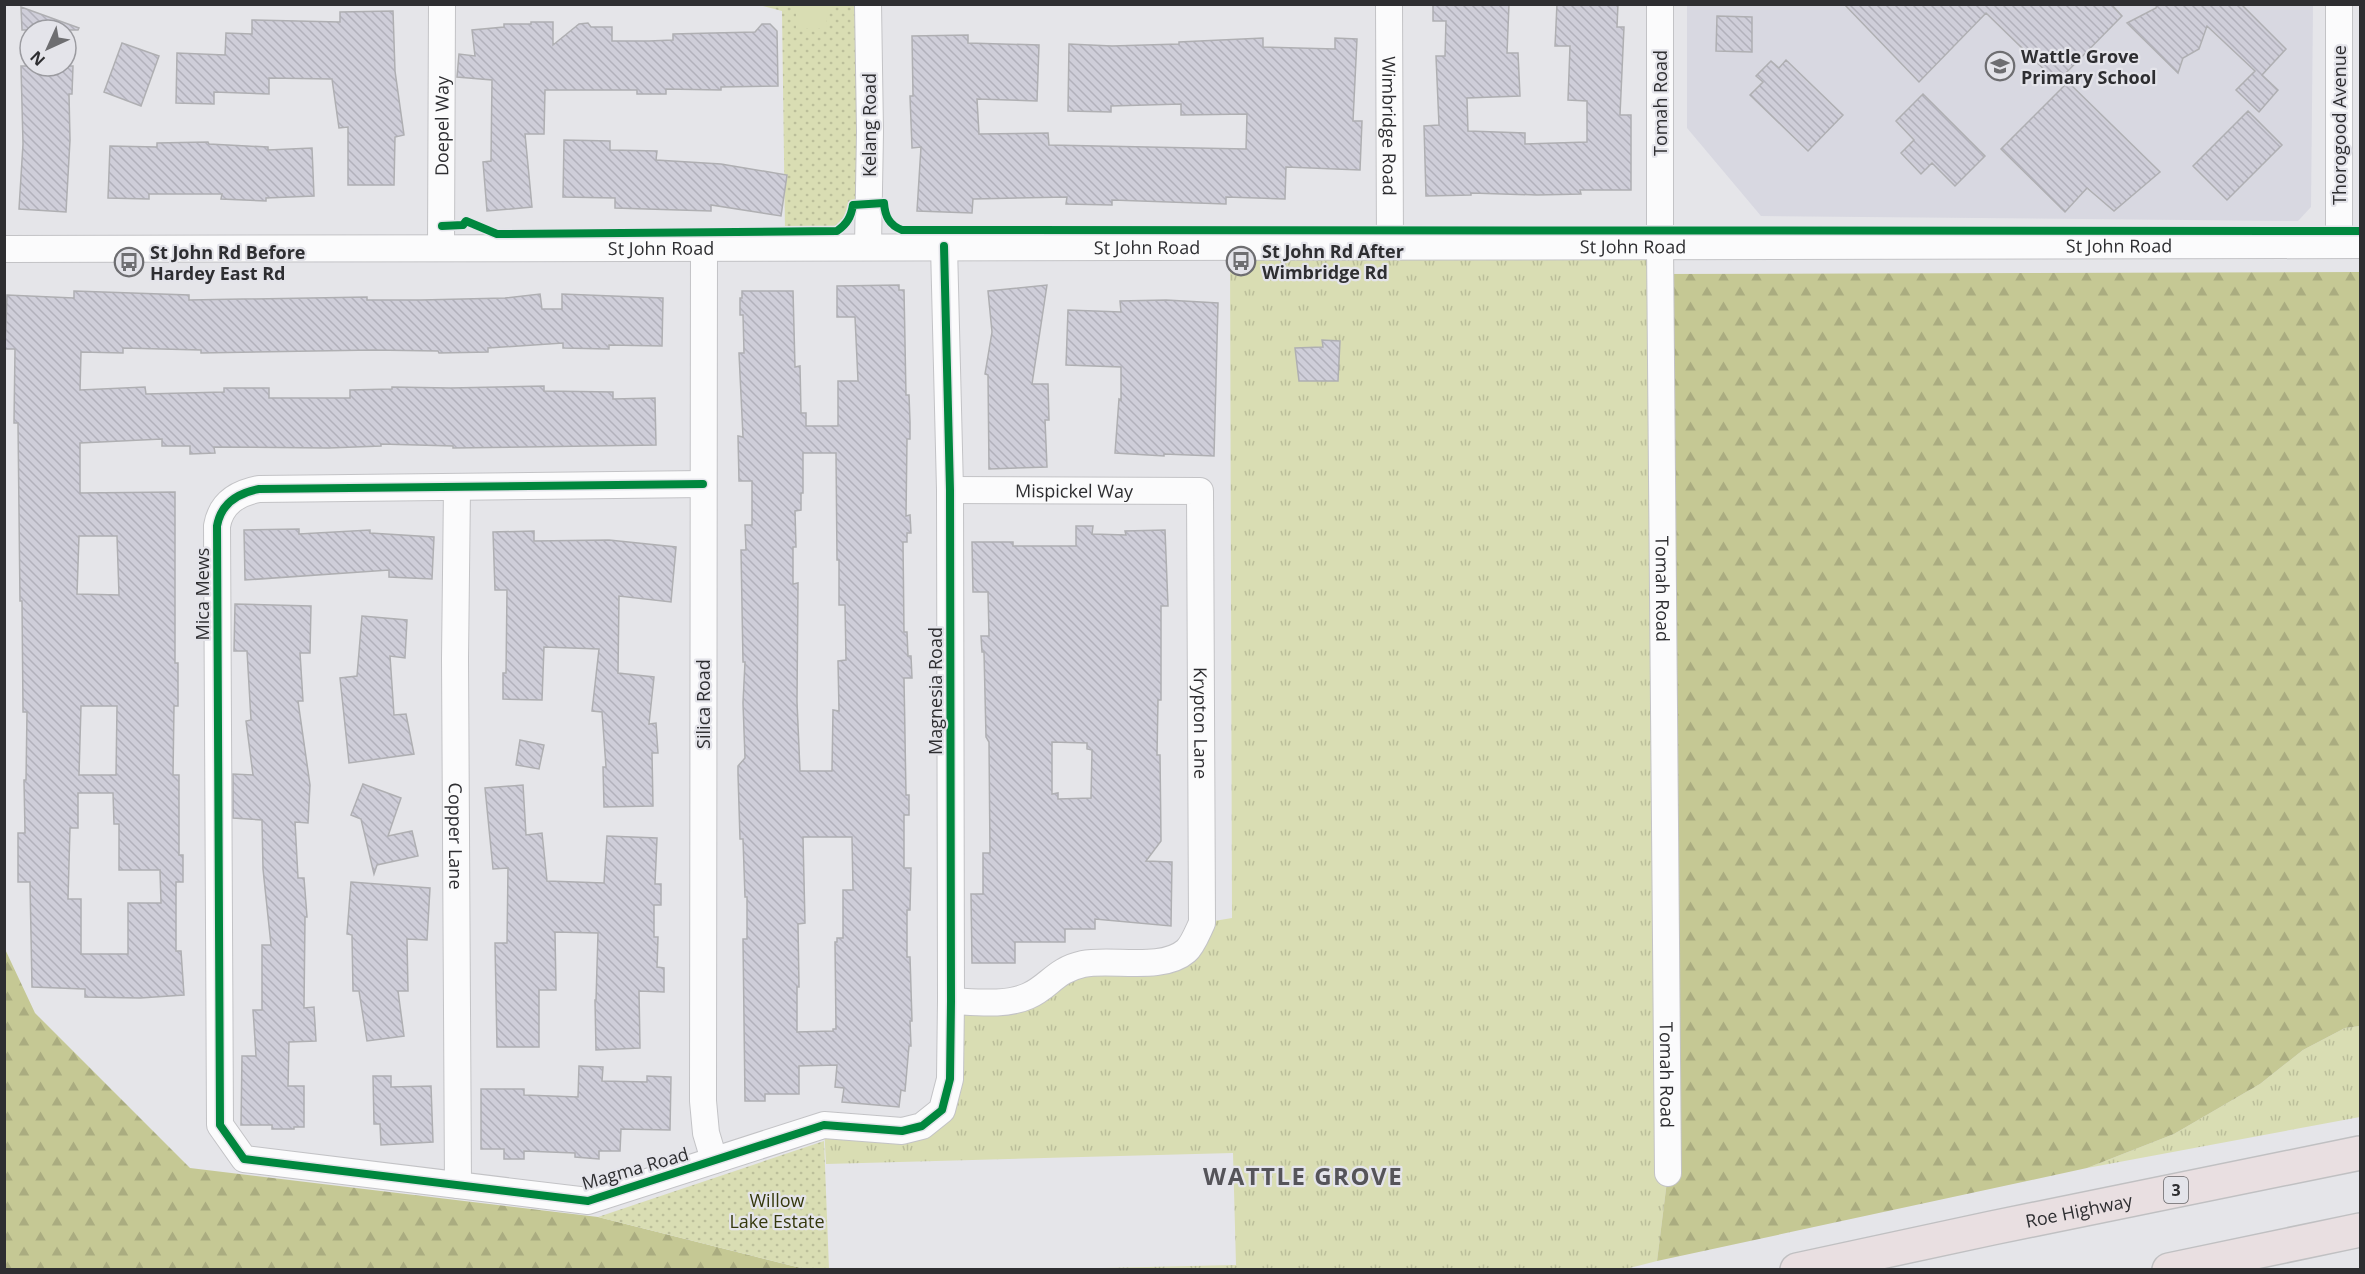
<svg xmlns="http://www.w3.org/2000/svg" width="2365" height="1274" viewBox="0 0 2365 1274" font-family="'Open Sans',sans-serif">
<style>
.built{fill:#d8d8e1}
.grass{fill:url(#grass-tufts)}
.forest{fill:url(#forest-firs)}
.park{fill:url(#park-dots)}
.garden{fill:#d9ddb3}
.building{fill:url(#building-back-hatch);stroke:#afafb2;stroke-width:1.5;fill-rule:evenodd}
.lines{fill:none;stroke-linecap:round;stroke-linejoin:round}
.minor-casing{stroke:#c3c3c6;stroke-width:28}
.highway-casing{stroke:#c0c0c2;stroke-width:36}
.minor{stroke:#fbfbfc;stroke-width:26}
.highway{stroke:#e9dfe1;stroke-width:33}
.cycleway-casing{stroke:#e4e4ea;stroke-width:11}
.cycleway{stroke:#00873e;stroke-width:8}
.labels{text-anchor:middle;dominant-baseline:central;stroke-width:4.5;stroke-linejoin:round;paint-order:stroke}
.shield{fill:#e4e4ea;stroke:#656568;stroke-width:1.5}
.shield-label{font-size:16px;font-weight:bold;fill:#2e2e31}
.poi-label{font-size:18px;font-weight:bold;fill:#2e2e31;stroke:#e4e4ea;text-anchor:start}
.street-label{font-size:18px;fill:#2e2e31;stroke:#e4e4ea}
.park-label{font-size:18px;fill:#35380d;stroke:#e4e4ea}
.district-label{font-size:24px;font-weight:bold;letter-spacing:1.5px;fill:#555459;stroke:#e4e4ea}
</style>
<defs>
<pattern id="grass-tufts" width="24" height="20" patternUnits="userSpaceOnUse" patternTransform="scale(1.5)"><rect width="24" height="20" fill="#d9ddb3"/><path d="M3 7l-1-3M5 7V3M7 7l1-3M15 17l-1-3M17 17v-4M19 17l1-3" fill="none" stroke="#bbbe9a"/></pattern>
<pattern id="forest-firs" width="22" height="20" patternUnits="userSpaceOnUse" patternTransform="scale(1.5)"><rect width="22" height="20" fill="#c5c894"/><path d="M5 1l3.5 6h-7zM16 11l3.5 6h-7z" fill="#aaac80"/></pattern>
<pattern id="park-dots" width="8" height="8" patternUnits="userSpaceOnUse" patternTransform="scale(1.5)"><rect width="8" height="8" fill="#d9ddb3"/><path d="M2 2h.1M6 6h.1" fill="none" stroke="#bbbe9a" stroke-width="1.8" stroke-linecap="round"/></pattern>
<pattern id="building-back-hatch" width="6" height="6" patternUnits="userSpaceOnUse" patternTransform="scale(1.5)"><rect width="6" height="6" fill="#cfced9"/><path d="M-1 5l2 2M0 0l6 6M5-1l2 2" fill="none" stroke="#b2b1bb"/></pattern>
</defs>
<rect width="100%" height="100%" fill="#e5e5e9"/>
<path class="built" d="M1687 5H2313L2311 207 2298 221 1761 216 1687 128Z"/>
<path class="grass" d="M1660 231 1668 1173 1657 1261 1622 1270 1056 1269 1236 1265 1233 1153 826 1164 824 1125 902 1131 942 1110 951 1001 1001 1002 1059 972 1169 959 1202 923 1232 918 1230 246Z
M2360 1026V1117L2087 1168 2174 1134 2260 1084 2303 1050 2345 1028Z"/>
<path class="forest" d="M2360 272V1026L2345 1028 2303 1050 2260 1084 2174 1134 2087 1168 1657 1261 1668 1173 1660 274Z
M4 947 35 1013 190 1168 598 1217 805 1269H5Z"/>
<path class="park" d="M759 5H869L868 202 853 205C846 241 813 231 785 231L782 11Z
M824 1141 829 1269H805L598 1217Z"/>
<path class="garden" d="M796 5H828L826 28H796Z"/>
<path class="building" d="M1433 4H1509L1507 53H1518L1520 96 1467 98 1468 131 1525 133V144L1587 142V101L1568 100 1570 46H1555L1557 4H1618L1617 27H1624L1620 115H1631V190H1580L1581 194 1537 195 1471 193V195L1426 196 1424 126 1439 125 1436 56H1445L1446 21H1433Z
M1844 4H2111L2122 16 2057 82 1986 13 1919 82Z
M2157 4H2241L2286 49 2262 75 2278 90 2259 112 2236 90 2255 71 2207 26 2199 49 2183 58 2178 73 2127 23 2156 8Z
M21 7 79 28 78 30H22Z
M393 11 395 71 404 135 395 137 394 185H348V127L339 128 332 79 269 78V94L214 92V104L176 103 177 53 225 55 226 33 252 34V20L340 22V12Z
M1717 16 1752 17V52L1716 51Z
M531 22H553V45L579 24 588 23 591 27H612V41H649L673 40V34L755 32 762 24H770L777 31 778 86 721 87V90L666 89V94H637V90H545L544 134H525L532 207 487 211 483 162 491 161 492 80 457 77 459 54 475 56 472 30 504 27V24H531Z
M968 35V43L1039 45 1037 101 977 99 979 134 1048 133 1049 145 1246 149 1247 114 1181 115V104L1111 106V112L1068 111 1069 44 1112 46 1179 44V42L1263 38V47L1335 49V38L1357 39 1353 121H1362L1360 170 1286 167 1285 199 1226 197V204L1112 200V205L1066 204 1067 197 973 199 972 213 917 211 921 147 912 148 910 96H913L912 36Z
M122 43 159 56 141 106 104 92Z
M1786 60 1843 115 1808 151 1750 95 1763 82 1756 76 1771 61 1779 68Z
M21 66H73L72 94H69L70 140 66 212 19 209 23 144Z
M2068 82 2160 172 2114 211 2087 188 2065 212 2001 149Z
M1923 94 1985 156 1955 186 1932 163 1921 174 1901 153 1914 140 1896 121Z
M2248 111 2282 145 2227 200 2193 166Z
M564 140 610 141V150L657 151 656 160 721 164 787 175 781 216 711 205V211L615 208V198L563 197Z
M208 142 209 144 268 147V150L312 148 314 196 266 198V201L221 199 222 194H149V199L108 198 110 146 157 147V143Z
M899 285V290H904L906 395H909L910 422V439H907L906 516 910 515 911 533H907V542H903L904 632H907L908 656H911L912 678H904L906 795H909V815H904V868H911L910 910H907V957H910L912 1021H910L911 1046H909L905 1091 901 1090 899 1107 842 1102 844 1088 835 1087 837 1065 799 1066V1094H765V1101H745L743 939H747V897H745L743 839H740L738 774V766L745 758 743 703 745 662H743L741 550H746L745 525H752V481H739L738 436 743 437 739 353H744L743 315H740V298H742V291H793L795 367 800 366 801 413H806V426H838V381H858L855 317H837V286ZM803 453H836L837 560H839V605H845L846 660 838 661 839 711 833 710 832 771H800L797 702 798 583 793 584V547H796L795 511 801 510V493H803ZM803 837H852L853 890H843V938H837V942H835L836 1029H833V1031L797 1032V987H799L798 924 805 923Z
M1047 285 1032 384H1048L1049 420H1045L1047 467 989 469 988 375 985 374 992 332 988 291Z
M74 291 189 295V300L367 297V300H421L505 298 540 294 542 309H562V294L663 298 662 346 609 345V349L563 348V343L488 348V352L439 353 438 351 373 350 201 353V350L123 348V353L81 352 80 390 145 387 146 394 224 392V388H269V398H350V390L392 389V387L451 388 544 386V391L613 392V399L655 398 656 445 453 448V446L381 444V446L328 448 214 447 215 453 190 454V446H162V439L80 443V493L175 492V663H178V706H174L173 775H179V855H183V882H176V951H181L184 995 140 998 85 997V989L32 987 30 882H18V833H25L24 780H26L27 712H23L22 601H20L18 423H14L15 349H5L7 295 74 298ZM79 536H117L119 595 77 594ZM81 706H117L116 775H79ZM78 793H113L114 824H119V870H160L161 903H128V954H81V899H68L70 828H78Z
M1166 300 1218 303 1214 456 1164 454V456L1115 453 1119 399 1121 400V367L1066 365 1068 310 1121 312 1120 301Z
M1322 340 1340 341 1338 381H1299L1295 348 1323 347Z
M1076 526H1093L1092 534 1126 535 1125 531 1165 530 1168 606H1161V700H1158L1157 755H1160L1161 841 1146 861 1172 862 1171 926 1095 919V929H1065V942H1015V963H972L971 894H983V853H990L989 742 986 737 984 652H982L981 636H989L988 592H973L972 542H1013V546H1076ZM1052 742 1087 743V749L1092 750 1091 798 1058 799V793L1052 794Z
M299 529V534L370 530V533L434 537 432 579 389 577V570L245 580 244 530Z
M534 531V541L609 540 676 547 671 602 619 596 618 673 654 677 649 724 656 723 658 753H652L653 806 604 807 603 767H606L602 712 592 711 599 649 544 647 542 700 503 699V673H506L507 590H495L493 532Z
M235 604 311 606 310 653H300L303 701H298L310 785 308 823 295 822 298 878H304L307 917H305L304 1008 314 1007 316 1041 289 1042 288 1086H304V1127H294V1129H272V1125H241L242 1056H256L253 1010H262V945H271L263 869 262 820 233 818V774L253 775 246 721 251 720 247 651H234Z
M362 616 407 620 405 658 390 656 394 715 406 714 414 754 349 763 340 678 357 676Z
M520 740 544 745 539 769 516 765Z
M363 784 401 798 388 836 412 831 418 856 377 865 374 874 361 819 351 815Z
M523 785 526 835 542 833 547 881 604 883 607 836 657 838 655 884H661V905H654V937H658L657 967 664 968V992L639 991 640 1048 596 1050 595 1000H596L598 933 555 932 556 990H539V1047H497L495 943H507L508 868 493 869 485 788Z
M351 882 430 888 427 940 407 939 408 991H398L404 1036 367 1041 359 991H353L352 935 347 934Z
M579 1066 603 1067 602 1081 647 1082V1076L671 1077 670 1130 621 1129 620 1151H599V1159L575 1157V1153L524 1151V1159H504V1149H481V1089H524V1095L578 1097Z
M373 1076H391V1087L431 1086 433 1142 381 1145 380 1124H374Z"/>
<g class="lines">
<g class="minor-casing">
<g id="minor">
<path id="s1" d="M1389 4 1390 245"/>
<path id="s2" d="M1660 4V245L1668 1173"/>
<path d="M2339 245V4"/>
<path d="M704 246 703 1101 706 1133 714 1160"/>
<path d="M868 246 870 132 868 4"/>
<path id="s3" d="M441 248 442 4"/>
<path id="s4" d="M4 249 2360 245"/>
<path d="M703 484 259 489C238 493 221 503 217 526L220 1125 244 1159 588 1201 824 1125 902 1131 922 1126 942 1110 950 1079 951 1001 950 490 944 246"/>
<path id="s5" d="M457 488 455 659 458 1185"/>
<path id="s6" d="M950 490 1200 491 1202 923C1198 931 1193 945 1186 951 1162 972 1111 958 1083 964 1055 970 1049 987 1028 996 1006 1006 975 1002 951 1001"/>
</g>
</g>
<g class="highway-casing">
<g id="highway">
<path id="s7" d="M1797 1270 1992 1228 2360 1153"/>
<path d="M2169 1270 2360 1230"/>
</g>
</g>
<use href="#minor" class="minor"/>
<use href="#highway" class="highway"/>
<g class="cycleway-casing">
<path id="cycleway" d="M442 226 463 225 466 221 497 234 837 231C847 224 851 217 853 205L884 203C885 216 889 225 902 230L2360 231
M703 484 259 489C238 493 221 503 217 526L220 1125 244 1159 588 1201 824 1125 902 1131 922 1126 942 1110 950 1079 951 1001 950 490 944 246"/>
</g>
<use href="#cycleway" class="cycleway"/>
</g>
<defs>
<g id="school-ring" transform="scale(1.5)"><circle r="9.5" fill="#e4e4ea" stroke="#6e6e71" stroke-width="1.5"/><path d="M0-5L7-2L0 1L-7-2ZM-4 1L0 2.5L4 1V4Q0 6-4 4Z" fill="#6e6e71"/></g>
<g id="bus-ring" transform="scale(1.5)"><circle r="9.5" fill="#e4e4ea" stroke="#6e6e71" stroke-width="1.5"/><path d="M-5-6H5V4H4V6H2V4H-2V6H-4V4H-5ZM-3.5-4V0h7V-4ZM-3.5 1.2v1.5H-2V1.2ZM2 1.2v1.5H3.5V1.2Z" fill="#6e6e71"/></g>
</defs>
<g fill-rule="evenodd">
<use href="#school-ring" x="2000" y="66"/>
<use href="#bus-ring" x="1241" y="261"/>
<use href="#bus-ring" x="129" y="262"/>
</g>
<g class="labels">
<rect class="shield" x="2164" y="1177" width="24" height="26" rx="4.5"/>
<g class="shield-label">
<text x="2176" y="1190">3</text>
</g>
<g class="poi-label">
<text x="2021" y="56">Wattle Grove<tspan x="2021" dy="21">Primary School</tspan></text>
<text x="1262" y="251">St John Rd After<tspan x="1262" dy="21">Wimbridge Rd</tspan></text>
<text x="150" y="252">St John Rd Before<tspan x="150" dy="21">Hardey East Rd</tspan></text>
</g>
<g class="street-label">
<text transform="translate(1660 103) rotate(-90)">Tomah Road</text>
<text transform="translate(869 125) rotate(-90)">Kelang Road</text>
<text stroke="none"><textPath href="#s1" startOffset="122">Wimbridge Road</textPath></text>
<text transform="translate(2339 125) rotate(-90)">Thorogood Avenue</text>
<text stroke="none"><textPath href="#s3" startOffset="122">Doepel Way</textPath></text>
<text stroke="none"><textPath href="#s4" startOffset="1629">St John Road</textPath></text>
<text stroke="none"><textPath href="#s4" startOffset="2115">St John Road</textPath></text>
<text stroke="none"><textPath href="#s4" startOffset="1143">St John Road</textPath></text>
<text stroke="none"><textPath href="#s4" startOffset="657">St John Road</textPath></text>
<text stroke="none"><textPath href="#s6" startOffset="124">Mispickel Way</textPath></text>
<text stroke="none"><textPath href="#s2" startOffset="585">Tomah Road</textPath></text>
<text transform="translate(202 594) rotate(-90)">Mica Mews</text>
<text transform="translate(935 691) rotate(-90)">Magnesia Road</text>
<text transform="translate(703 704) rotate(-90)">Silica Road</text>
<text stroke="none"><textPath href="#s6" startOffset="482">Krypton Lane</textPath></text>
<text stroke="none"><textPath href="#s5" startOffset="348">Copper Lane</textPath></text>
<text stroke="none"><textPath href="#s2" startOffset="1071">Tomah Road</textPath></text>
<text transform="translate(635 1168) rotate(-16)">Magma Road</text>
<text stroke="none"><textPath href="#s7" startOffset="288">Roe Highway</textPath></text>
</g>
<g class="park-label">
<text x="777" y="1200">Willow<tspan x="777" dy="21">Lake Estate</tspan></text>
</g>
<g class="district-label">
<text x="1303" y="1175">WATTLE GROVE</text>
</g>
</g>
<rect width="2365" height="1274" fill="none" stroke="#2e2e31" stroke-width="12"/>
<g transform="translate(48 48) rotate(225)"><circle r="28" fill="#e4e4ea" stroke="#9b9ba0" stroke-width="1.5"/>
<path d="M0-4.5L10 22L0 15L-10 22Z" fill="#6e6e71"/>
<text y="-9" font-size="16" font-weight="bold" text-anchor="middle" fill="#2e2e31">N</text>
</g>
</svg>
